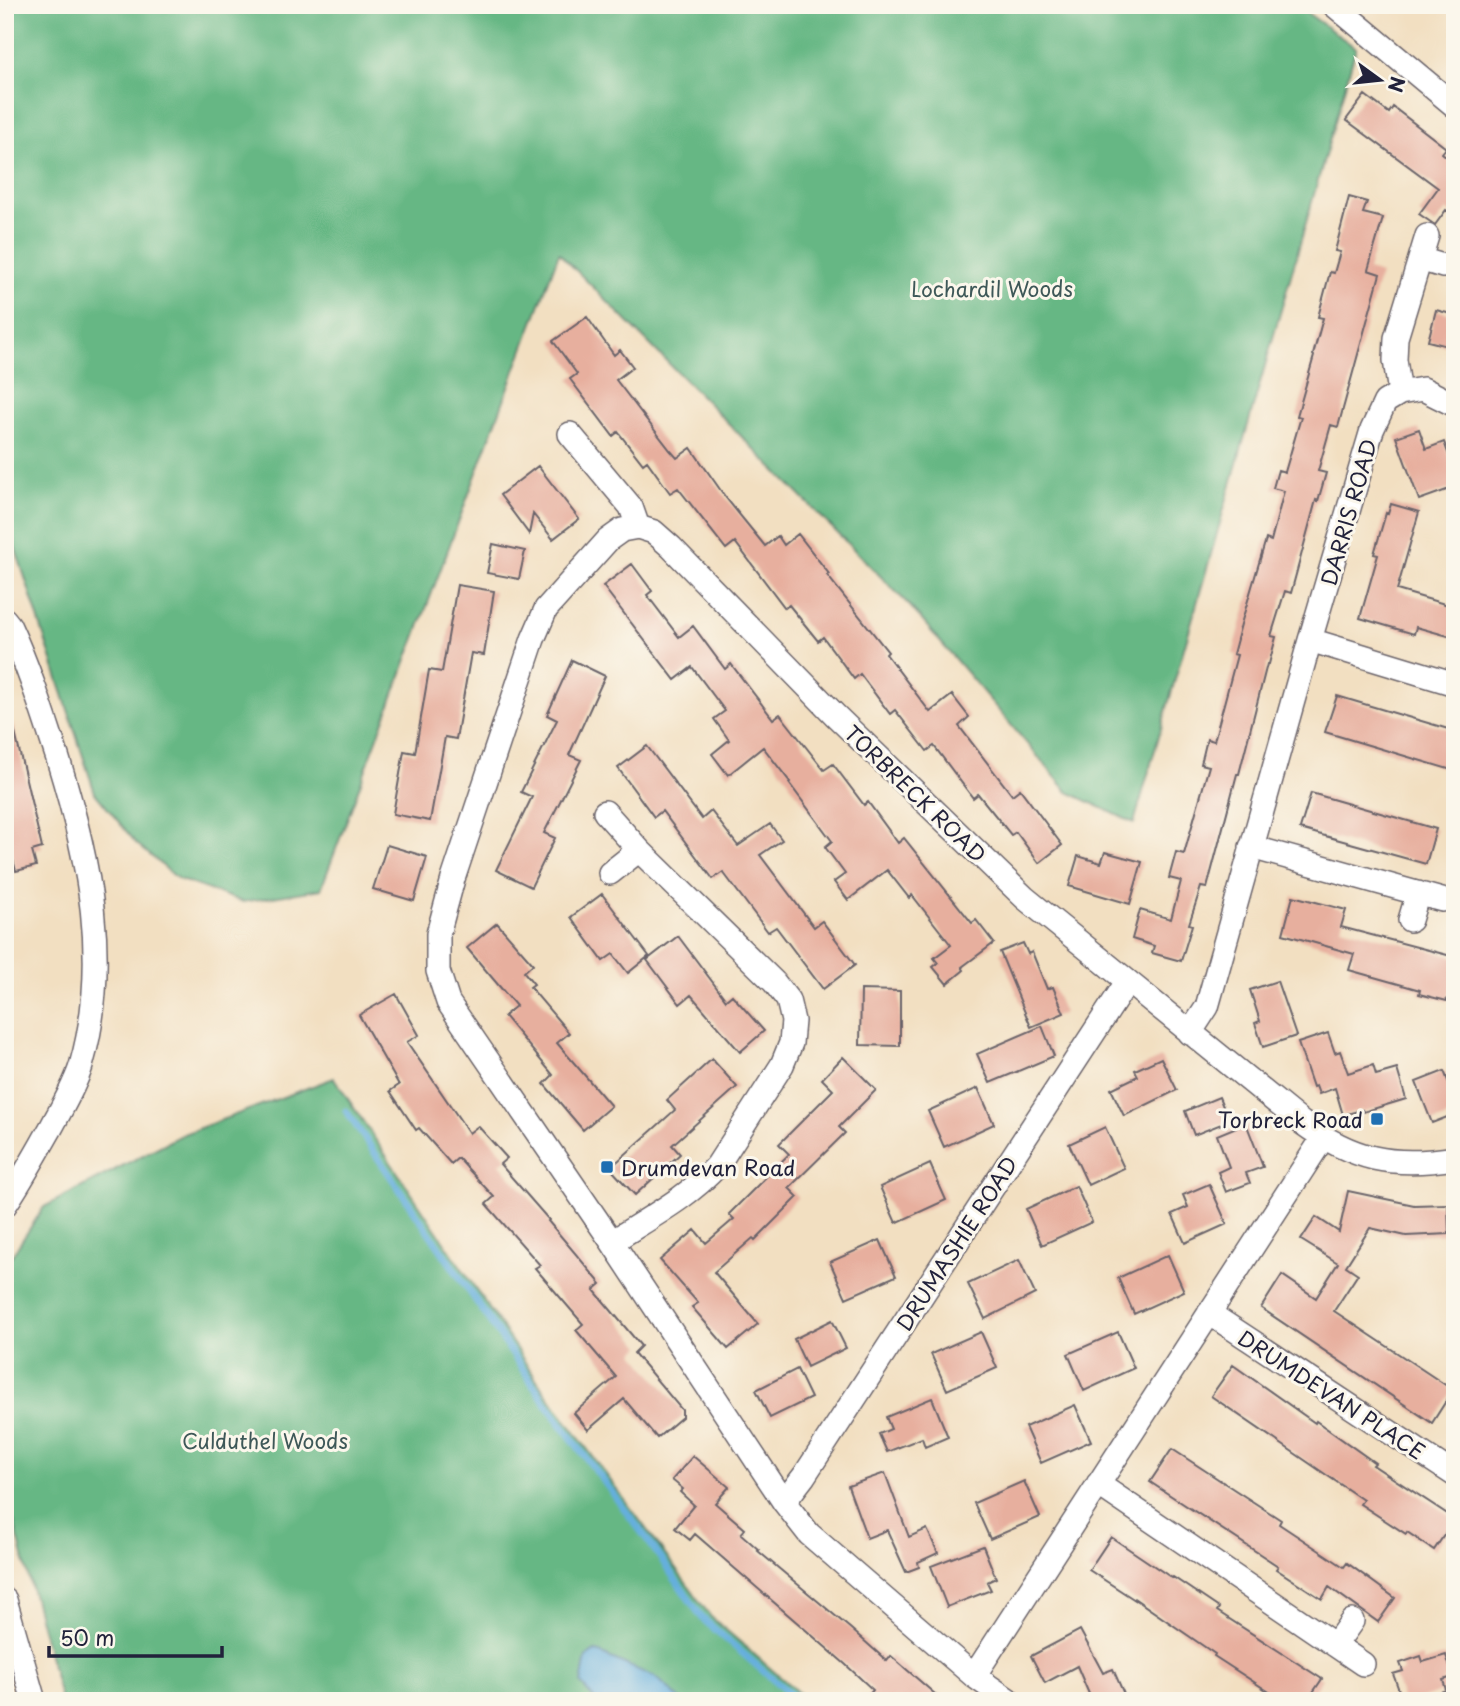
<svg xmlns="http://www.w3.org/2000/svg" width="1460" height="1706" viewBox="0 0 1460 1706" font-family="'Playpen Sans',sans-serif">
<style>
.forest{fill:#66b784;stroke:#446c60;stroke-width:2}
.water{fill:#65afdd;stroke:#44688c;stroke-width:2}
.lines{fill:none;stroke-linecap:round;stroke-linejoin:round}
.stream{stroke:#65afdd;stroke-width:7}
.building{fill:#e7af9e}
.minor-casing{stroke:#6b646a;stroke-width:26}
.minor{stroke:#fff;stroke-width:23}
.poi-dot{fill:#1f6fb2;stroke:#fbf7ec;stroke-width:2.5}
.labels{text-anchor:middle;dominant-baseline:central;stroke-width:6;stroke-linejoin:round;paint-order:stroke}
.park-label{font-size:21px;fill:#3e5858;stroke:#fbf7ec}
.street-label{font-size:21px;fill:#22223b;stroke:#fbf7ec}
.poi-label{font-size:21px;fill:#22223b;stroke:#fbf7ec;text-anchor:end}
</style>
<rect width="100%" height="100%" fill="#fbf7ec"/>
<filter id="ink" filterUnits="userSpaceOnUse"><feTurbulence type="fractalNoise" baseFrequency=".0143" numOctaves="2"/><feDisplacementMap in="SourceGraphic" scale="14" xChannelSelector="R" yChannelSelector="G"/><feConvolveMatrix kernelMatrix="1 2 1 2 8 2 1 2 1" color-interpolation-filters="sRGB"/></filter>
<filter id="wash" filterUnits="userSpaceOnUse"><feTurbulence type="fractalNoise" baseFrequency=".00686" numOctaves="4" result="noise"/><feDisplacementMap in="SourceGraphic" scale="28" xChannelSelector="R" yChannelSelector="G"/><feGaussianBlur stdDeviation="1.57" result="paint"/><feColorMatrix in="noise" values="0 0 0 0 0 0 0 0 0 0 0 0 0 0 0 0 0 1.4 0 .05"/><feComposite in="paint" operator="in"/></filter>
<g filter="url(#wash)">
<rect width="100%" height="100%" fill="#f2dfc1"/>
<path class="forest" d="M5 5H1296L1356 48 1134 823 1068 792 910 606 559 253 321 889 243 902 178 879 136 843 95 793 5 516Z
M334 1078 543 1389 711 1617 808 1701H61L5 1488V1266L44 1207 181 1135Z"/>
<path class="water" d="M595 1651 657 1678 682 1701H596L581 1684 586 1657Z"/>
<g class="lines">
<path class="stream" d="M346 1111 552 1412 652 1546 703 1619 798 1701"/>
</g>
<g id="blocks">
<path class="building" d="M1365 95 1389 113 1393 107 1446 148 1442 153 1455 163V217L1446 210 1435 225 1419 214 1438 188 1346 120Z
M1349 197 1367 202 1363 213 1383 218 1368 270 1380 274 1338 427 1331 425 1318 471 1326 473 1318 501 1316 500 1291 593 1285 591 1271 636 1276 637 1269 664H1267L1239 774H1237L1207 888 1201 887 1189 924 1192 925 1181 961 1152 953 1154 946 1132 939 1140 910 1171 919 1181 881 1169 878 1176 852 1184 854 1209 766 1201 764 1207 739 1214 741 1237 655 1233 654 1241 624 1266 539 1271 541 1284 491 1273 488 1278 470 1285 472 1301 417 1297 416 1314 356 1313 355 1323 318 1318 317 1330 272 1334 273 1340 252 1335 251Z
M1436 310 1455 315V348L1428 341Z
M587 317 614 355 620 350 633 367 616 380 670 450 677 458 691 448 726 498 765 546 778 536 784 545 798 534 829 574 827 575 888 652 886 654 930 712 952 695 969 717 959 726 1012 795 1020 789 1062 845 1039 863 1016 832 1011 835 978 794 973 798 934 746 927 751 895 710 890 714 860 674 854 679 823 637 818 641 789 605 785 608 735 542 726 549 678 488 670 493 647 461 643 464 618 432 613 436 570 379 577 374 553 341Z
M1419 429 1426 449 1444 442 1455 472V487L1419 500 1396 437Z
M538 466 579 519 553 539 533 514 529 534 500 495Z
M1391 504 1419 512 1397 590 1455 607V638L1416 627 1414 634 1360 618 1378 555 1374 554 1386 513 1388 514Z
M493 544 525 551 519 579 487 573Z
M632 564 652 591 647 595 679 637 693 626 725 669 731 664 773 719 780 714 824 770 833 764 864 805 868 802 898 843 904 838 972 923 976 920 994 943 962 967 964 970 947 984 933 967 938 963 934 958 951 945 912 895 909 898 887 870 848 900 834 882 845 874 825 847 832 841 789 783 790 782 763 747 728 775 712 754 729 740 714 719 725 711 692 667 675 680 603 586Z
M457 585 494 591 484 655 471 653 456 739 445 737 430 821 393 814 404 751 415 753 429 670 442 672Z
M572 660 605 676 569 755 581 760 544 833 555 838 531 887 496 870 532 797 521 792 557 720 547 715Z
M1337 696 1455 731V771L1325 732Z
M5 724H13L42 848 32 851 36 866 16 871 5 829Z
M647 746 702 819 711 811 738 846 770 824 782 840 760 855 814 927 822 921 855 965 823 989 776 927 768 932 723 872 713 879 662 811 654 817 618 768Z
M1311 793 1436 829 1426 864 1300 829Z
M387 845 427 857 414 901 373 889Z
M1105 852 1142 862 1130 904 1069 886 1078 856 1101 863Z
M602 894 649 956 628 973 613 954 603 961 571 917Z
M1293 896 1346 910 1341 927 1455 957V975L1447 1001 1419 994 1420 990 1349 970 1354 954 1283 934Z
M497 923 533 964 524 972 534 984 530 987 569 1033 557 1043 611 1106 583 1130 544 1084 553 1075 504 1016 516 1006 467 948Z
M678 936 726 1000 732 995 764 1031 740 1052 691 995 680 1004 647 960Z
M1023 943 1028 954 1032 952 1047 989 1053 987 1064 1013 1031 1027 1000 952Z
M1277 981 1296 1036 1263 1047 1255 1023 1260 1021 1250 990Z
M861 990 900 991V1046L860 1045Z
M396 994 419 1035 407 1042 469 1133 478 1126 507 1158 500 1164 549 1220 548 1221 601 1284 594 1290 641 1346 634 1353 682 1410V1417L657 1438 624 1399 588 1430 574 1413 616 1377 576 1330 583 1324 535 1268 540 1265 486 1204 494 1197 458 1158 451 1164 419 1128 416 1130 390 1091 399 1085 359 1015Z
M1042 1026 1054 1056 990 1083 977 1054Z
M1328 1033 1335 1053 1340 1051 1348 1073 1373 1065 1376 1075 1397 1069 1406 1099 1363 1112 1362 1110 1343 1115 1335 1088 1319 1094 1316 1086 1313 1087 1298 1043Z
M843 1057 876 1090 839 1127 845 1133 789 1188 798 1197 755 1240 753 1238 714 1272 758 1324 728 1349 692 1307 698 1303 660 1260 695 1230 706 1243 734 1219 729 1214 789 1154 779 1144 833 1090 822 1079Z
M1161 1058 1177 1090 1124 1116 1111 1089 1138 1076 1135 1070Z
M712 1059 737 1087 672 1145 680 1154 635 1195 610 1168 675 1110 667 1100Z
M1444 1071 1455 1098V1114L1432 1123 1416 1082Z
M978 1088 994 1124 944 1147 928 1111Z
M1219 1097 1229 1121 1194 1135 1185 1111Z
M1246 1123 1263 1167 1246 1173 1250 1183 1226 1192 1218 1172 1229 1167 1217 1135Z
M1105 1127 1124 1168 1088 1185 1069 1144Z
M930 1164 946 1200 896 1223 880 1187Z
M1209 1184 1227 1224 1185 1243 1172 1214 1188 1207 1183 1195Z
M1076 1186 1092 1222 1042 1245 1026 1209Z
M1348 1191 1414 1205 1448 1204 1449 1234 1406 1236 1370 1228 1346 1266 1358 1274 1334 1311 1453 1390 1432 1423 1261 1308 1282 1275 1316 1298 1338 1263 1301 1240 1316 1217 1339 1232Z
M880 1240 896 1276 846 1298 830 1262Z
M1168 1255 1184 1291 1134 1314 1118 1278Z
M1019 1260 1035 1294 985 1319 968 1284Z
M832 1320 846 1348 807 1367 794 1339Z
M981 1332 997 1368 947 1390 931 1354Z
M1118 1332 1134 1368 1084 1391 1068 1354Z
M1233 1365 1315 1423 1316 1421 1375 1463 1373 1465 1455 1519 1434 1550 1407 1532 1406 1534 1360 1504 1363 1500 1211 1396Z
M797 1369 811 1398 770 1418 756 1390Z
M932 1398 948 1437 925 1447 922 1438 887 1452 879 1434 891 1429 886 1417Z
M1075 1405 1091 1441 1041 1463 1025 1427Z
M1172 1449 1281 1520 1279 1524 1344 1567 1347 1563 1395 1598 1378 1622 1329 1587 1322 1599 1276 1569 1278 1566 1150 1482Z
M693 1456 729 1487 715 1503 745 1529 741 1534 759 1550 758 1551 851 1629 887 1661 891 1656 943 1701H864L873 1690 845 1664 695 1534 690 1540 675 1528 694 1505 680 1492 683 1489 672 1480Z
M885 1473 909 1537 927 1529 938 1553 918 1562 919 1567 906 1572 887 1530 867 1538 848 1486Z
M1024 1481 1040 1517 990 1539 974 1503Z
M1111 1537 1172 1578 1173 1577 1219 1608 1217 1611 1322 1679 1307 1701H1283L1214 1656 1215 1654 1135 1599V1600L1089 1570Z
M983 1546 996 1578 987 1582 991 1590 947 1607 931 1566Z
M1080 1630 1103 1673 1113 1669 1127 1701H1092L1077 1666 1045 1683 1031 1656Z
M1446 1655 1453 1677 1443 1680 1446 1690 1416 1701H1403L1393 1674 1403 1671 1400 1663 1421 1656 1423 1662Z"/>
</g>
</g>
<g filter="url(#ink)">
<use href="#blocks" fill-opacity="0" stroke="#6b646a" stroke-width="2"/>
<g class="lines">
<g class="minor-casing">
<path id="minor" d="M1334 5 1455 106
M1420 259 1443 266
M1400 393 1395 360 1396 338 1427 236
M570 434 631 507 638 527
M5 620 9 625C29 668 43 713 58 759 89 860 111 961 81 1066 74 1088 62 1107 51 1128 36 1154 22 1180 5 1205
M1310 640 1455 684
M605 812 639 850 774 982 788 1000 793 1021 791 1043 782 1065 717 1166C689 1197 647 1219 612 1242
M1251 847 1442 900
M610 873 639 850
M1410 920 1418 893
M1190 1033 1207 1007 1310 640 1372 430 1385 402 1400 393 1423 389 1455 405
M1209 1313 1455 1475
M1098 1484 1363 1664
M784 1502 804 1476 1127 982
M5 1600 34 1701
M1335 1645 1352 1621
M974 1676 1323 1138
M1010 1701 974 1676 809 1534 784 1502 612 1242 448 1002 438 971V934L453 879 533 639 546 609 608 540 622 530 638 527 654 532 671 547 836 716 1025 898 1301 1122C1353 1160 1392 1168 1455 1158"/>
</g>
<use href="#minor" class="minor"/>
</g>
</g>
<g class="poi-dot">
<rect x="1370" y="1112" width="14" height="14" rx="3.5"/>
<rect x="600" y="1160" width="14" height="14" rx="3.5"/>
</g>
<g class="labels">
<g class="park-label">
<text x="992" y="288">Lochardil Woods</text>
<text x="265" y="1440">Culduthel Woods</text>
</g>
<g class="street-label">
<text transform="translate(1348 512) rotate(-74)">DARRIS ROAD</text>
<text transform="translate(916 793) rotate(44)">TORBRECK ROAD</text>
<text transform="translate(956 1243) rotate(-57)">DRUMASHIE ROAD</text>
<text transform="translate(1332 1394) rotate(33)">DRUMDEVAN PLACE</text>
</g>
<g class="poi-label">
<text x="1363" y="1119">Torbreck Road</text>
<text x="621" y="1167" text-anchor="start">Drumdevan Road</text>
</g>
</g>
<rect width="1460" height="1706" fill="none" stroke="#fbf7ec" stroke-width="28"/>
<g transform="translate(1380 80) rotate(105)" stroke="#fbf7ec" stroke-width="5" paint-order="stroke">
<path d="M0-5L12 26L0 18L-12 26Z" fill="#22223b"/>
<text y="-10" font-size="19" font-weight="bold" text-anchor="middle" fill="#22223b">N</text>
</g>
<path d="M49 1646v10h173v-10" fill="none" stroke="#22223b" stroke-width="3.5"/>
<text x="60" y="1646" font-size="21" fill="#22223b" stroke="#fbf7ec" stroke-width="5" paint-order="stroke">50 m</text>
</svg>
